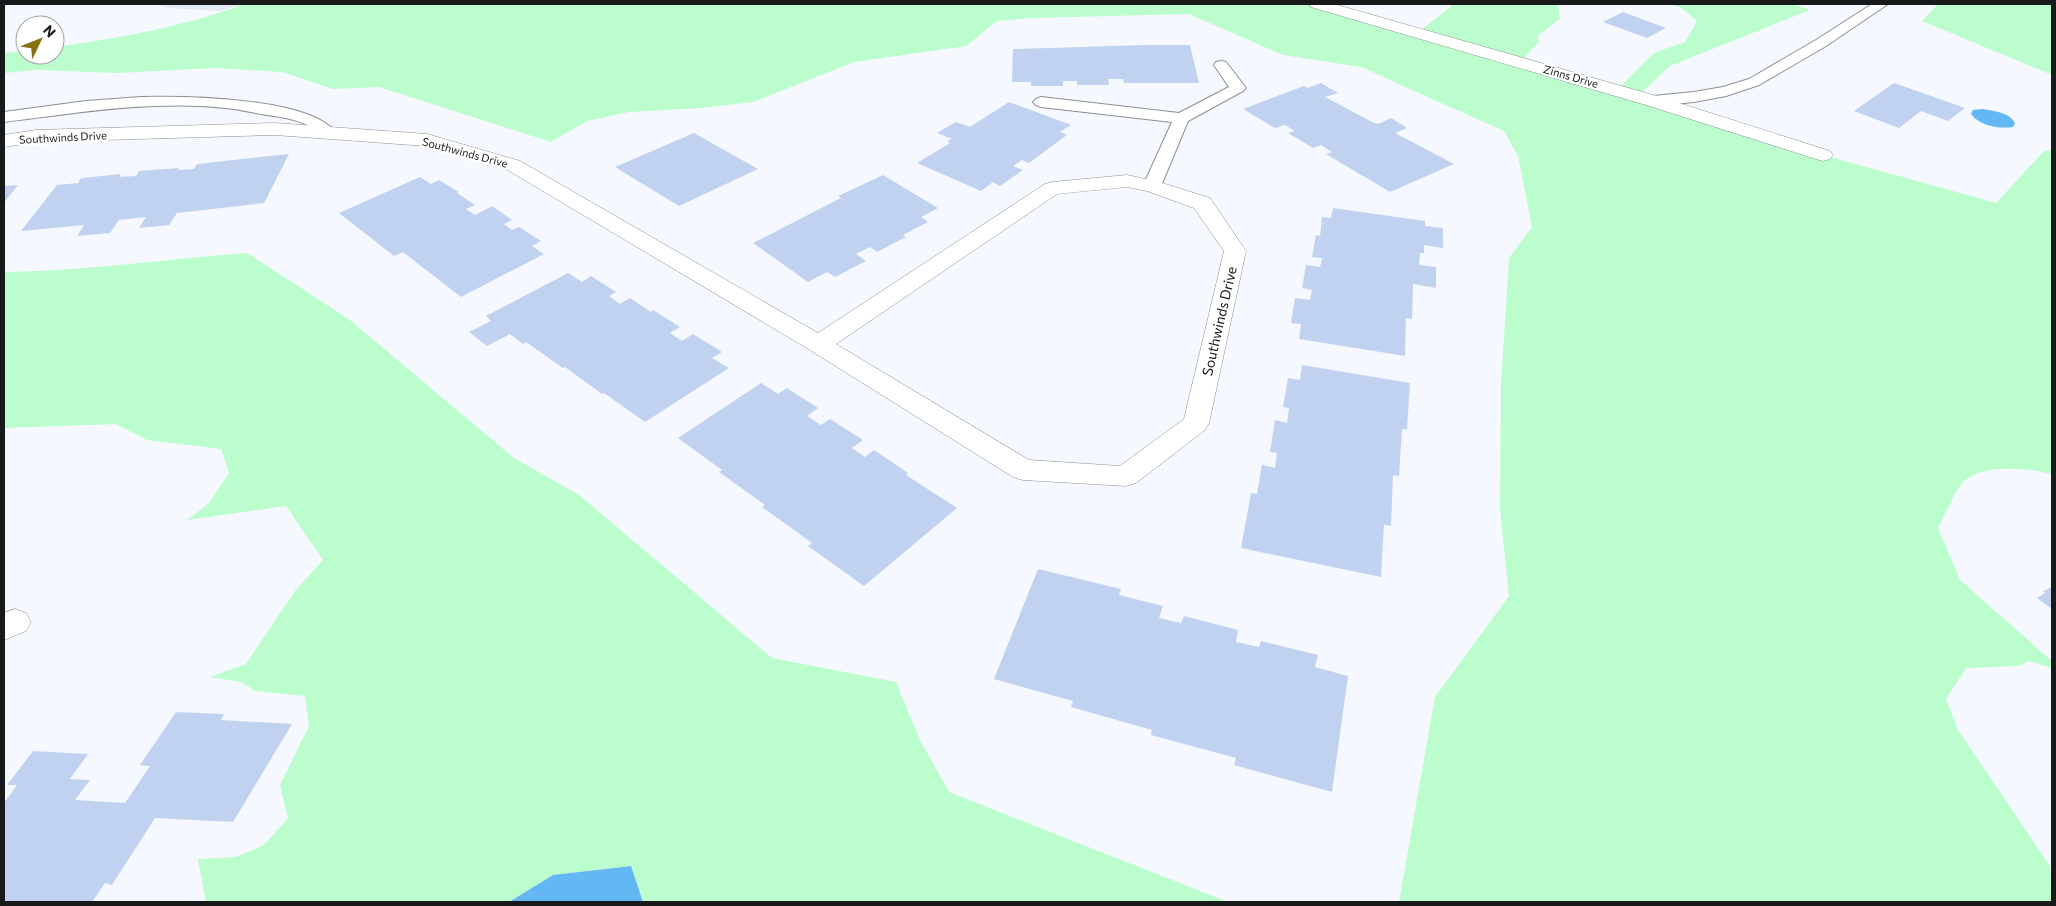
<svg xmlns="http://www.w3.org/2000/svg" width="2056" height="906" viewBox="0 0 2056 906" font-family="Commissioner,sans-serif">
<style>
.built{fill:#e2e8f4}
.green{fill:#bbfdcc}
.water{fill:#63b7f3}
.building{fill:#c1d2f1}
.lines{fill:none;stroke-linecap:round;stroke-linejoin:round}
.service-casing{stroke:#8c8f94;stroke-width:2}
.minor-casing{stroke:#8c8f94;stroke-width:1}
.service{fill:#fff;fill-rule:evenodd}
.minor{fill:#fff;fill-rule:evenodd}
.labels{text-anchor:middle;dominant-baseline:central;stroke-width:4.5;stroke-linejoin:round;paint-order:stroke}
.far-street-label{font-size:11px;fill:#18191b;stroke:#fff}
.street-label{font-size:14px;fill:#18191b;stroke:#fff}
</style>
<rect width="100%" height="100%" fill="#f5f8fe"/>
<path class="built" d="M159 4H244L220 11 167 8Z"/>
<path class="green" d="M244 4H1321L1420 31 1454 4H1561L1558 5 1560 19 1537 36 1539 41 1523 59 1618 89 1654 53 1685 42 1697 21 1680 7 1669 4H1793L1810 10 1670 66 1639 95 1823 155 1996 203 2044 151 2052 150V474C2029 468 1985 464 1965 480 1958 485 1943 518 1938 528L1960 580 2052 661V668L2029 661 2019 666 1966 668 1946 699 1958 730 2050 866 2052 902H1399L1435 697 1509 596 1500 509 1501 385 1509 258 1532 227 1518 156 1504 131 1361 67 1283 55 1189 14 1032 18 997 21 966 46 854 62 753 102 701 108 629 112 587 121 551 142 379 87 333 89 282 72 216 68 118 73 35 70 4 73V53L25 51V55H55V47C120 38 183 27 244 4Z
M1938 4H2052V75L1922 21Z
M247 253 350 320 514 458 579 495 772 658 896 682 920 740 949 792 1228 902H643L630 866 553 875 509 902H206L198 859 236 857 264 845 288 818 280 785 309 726 305 696 255 691 242 682 210 677 246 664 295 591 323 560 286 506 187 520 208 504 229 473 221 449 147 440 116 424 4 428V272C85 271 166 259 247 253Z"/>
<path class="water" d="M1982 109C1994 111 2009 112 2015 123L2013 127C1998 129 1980 126 1971 114L1973 110Z
M631 866 643 902H509L553 875Z"/>
<path class="building" d="M1623 12 1666 28 1647 38 1603 22Z
M1145 45H1190L1199 83H1124L1123 79H1108L1109 85H1077V81H1063V86H1031V82H1012L1013 49Z
M1321 83 1338 93 1325 97 1372 122 1378 124 1391 118 1407 128 1395 133 1454 164 1390 192 1326 154 1332 152 1321 145 1313 148 1288 133 1295 131 1285 125 1275 128 1243 109 1304 86 1308 88Z
M1894 83 1965 108 1948 121 1921 111 1899 128 1854 111Z
M1009 102 1071 125 1060 132 1067 135 1029 163 1022 160 1013 166 1023 170 1000 186 993 182 981 191 917 163 950 143 947 141 952 139 937 133 956 122 970 127Z
M694 133 758 169 679 206 615 167Z
M289 154 264 203 177 213 169 225 139 228 146 217 119 220 110 233 77 236 84 225 21 231 57 185 78 183 81 178 121 174 119 177 136 176 139 171 179 168 178 170 194 169 197 164Z
M883 175 938 208 921 217 928 222 903 235 906 237 877 252 870 247 856 254 866 261 835 277 827 272 808 282 753 243 841 198 838 196Z
M420 177 431 184 439 180 459 192 457 193 475 205 466 209 475 215 492 206 512 220 504 224 512 230 519 227 541 241 532 246 544 254 461 297 403 252 394 256 339 213Z
M18 185 4 203V186Z
M1333 208 1425 221V226L1443 228V248L1424 245V253H1420L1419 265 1436 267V288L1413 284 1412 319 1406 318 1405 356 1299 339 1301 324 1291 323 1295 298 1310 300 1312 290 1302 288 1306 265 1320 267 1322 258 1312 257 1316 235 1320 236 1322 217 1331 218Z
M568 273 582 282 591 276 616 292 609 296 620 304 630 298 651 312 653 310 680 327 670 333 682 341 693 334 722 352 712 358 729 368 645 422 604 393 602 394 565 367 563 368 526 342 523 344 510 334 487 346 469 332 491 321 486 316Z
M1302 365 1410 383 1407 430 1402 429 1399 476 1393 475 1391 526 1384 525 1381 577 1241 548 1251 493 1257 494 1262 465 1275 468 1277 453 1270 452 1275 420 1287 423 1289 408 1283 407 1288 378 1300 380Z
M761 383 778 394 787 388 818 408 807 416 821 425 830 419 863 440 852 448 865 457 874 450 908 473 906 475 957 508 864 586 808 546 812 543 762 507 765 505 719 472 722 470 678 438Z
M1038 569 1121 589 1119 595 1163 606 1159 618 1181 623 1184 616 1238 630 1236 642 1259 647 1261 641 1318 655 1315 667 1348 676 1332 792 1234 765 1236 758 1151 735 1152 730 1071 707 1073 701 994 679Z
M2052 587V609L2037 598 2045 593 2043 591Z
M176 712 224 714 221 720 292 724 233 822 155 818 112 885 105 883 92 902H4V803L17 785H7L33 751 88 754 70 779 90 780 75 800 125 803 150 766 140 765Z"/>
<g class="lines">
<g class="service-casing">
<path id="service" d="M1872 4H1888L1826 46 1759 85 1726 96 1694 102 1653 106 1648 104 1645 101 1648 98 1653 96 1694 92 1723 87 1749 79 1816 40Z
M1221 61 1226 62 1246 88 1243 91 1188 121 1161 186 1158 190 1152 191 1146 190 1143 186 1172 122 1041 107 1036 105 1033 102 1036 99 1041 97 1179 113 1229 87 1214 65 1216 62Z
M141 97C183 96 311 97 336 133L334 136C322 139 318 130 307 125 295 119 281 117 267 115 253 113 239 109 225 108 151 100 77 113 4 122V112L86 101Z"/>
</g>
<g class="minor-casing">
<path id="minor" d="M1309 4H1334L1660 97 1830 151 1833 155 1830 159 1823 161 1816 159 1646 105 1311 7Z
M275 123 427 134 520 161 818 333 1045 184 1052 182 1127 175 1159 182 1210 198 1246 251 1209 423 1205 430 1136 483 1126 486 1023 480 1013 477 810 350 506 169 426 146 275 135 36 142 4 147V135L36 130ZM1127 187 1147 191 1194 208 1224 251 1184 419 1120 466 1029 460 836 344 1057 194Z
M15 609 26 613 31 622 26 631 4 640V613Z"/>
</g>
<use href="#service" class="service"/>
<use href="#minor" class="minor"/>
</g>
<g class="labels">
<g class="far-street-label">
<text transform="translate(1571 76) rotate(16)">Zinns Drive</text>
<text transform="translate(63 137) rotate(-3)">Southwinds Drive</text>
<text transform="translate(465 152) rotate(15)">Southwinds Drive</text>
</g>
<g class="street-label">
<text transform="translate(1219 321) rotate(-77)">Southwinds Drive</text>
</g>
</g>
<rect width="2056" height="906" fill="none" stroke="#18191b" stroke-width="10"/>
<g transform="translate(40 40) rotate(47)"><circle r="24" fill="#ffffff" stroke="#a3a3a4"/>
<path d="M0-4L9 19L0 12L-9 19Z" fill="#877010"/>
<text y="-8" font-size="14" font-weight="bold" text-anchor="middle" fill="#18191b">N</text>
</g>
</svg>
